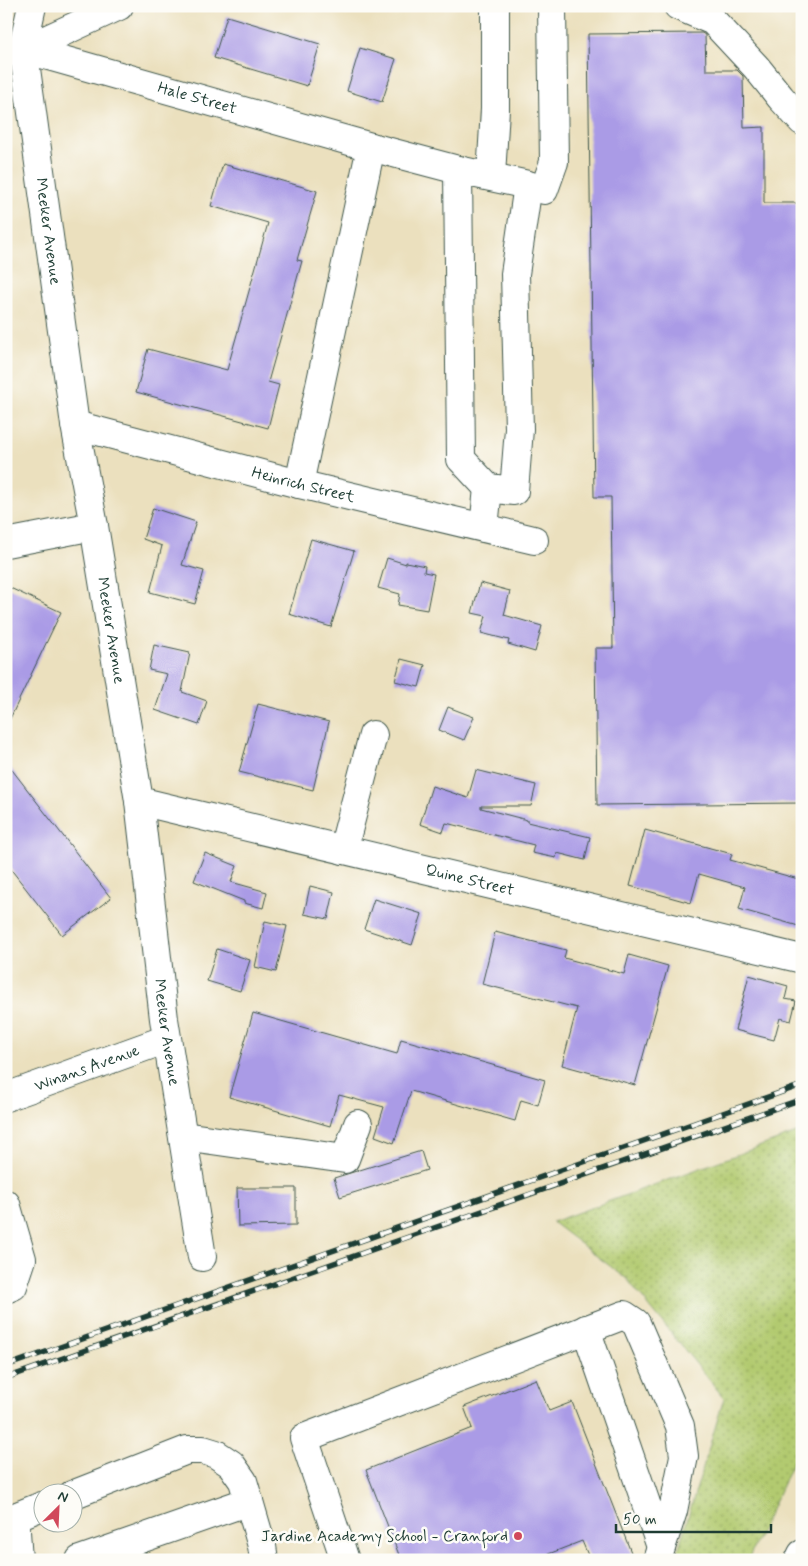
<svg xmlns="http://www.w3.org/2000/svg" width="808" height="1566" viewBox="0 0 808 1566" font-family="Mynerve,sans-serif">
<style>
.grass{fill:url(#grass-dots);stroke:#688452}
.building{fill:#aa9be6}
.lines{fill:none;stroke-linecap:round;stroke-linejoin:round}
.minor-casing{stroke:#3e5549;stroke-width:30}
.highway-casing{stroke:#3e5549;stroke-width:30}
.minor{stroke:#fff;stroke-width:28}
.highway{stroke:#fff;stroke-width:28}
.rail-casing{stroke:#1f3d34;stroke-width:5.5}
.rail{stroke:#fdfcf7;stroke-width:4;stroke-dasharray:11;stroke-linecap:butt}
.poi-dot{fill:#d1495b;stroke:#fdfcf7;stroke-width:2}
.labels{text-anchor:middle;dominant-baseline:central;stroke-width:5;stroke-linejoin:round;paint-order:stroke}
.street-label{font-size:16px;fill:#1f3d34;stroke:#fdfcf7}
.poi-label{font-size:16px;fill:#1f3d34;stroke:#fdfcf7;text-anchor:end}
</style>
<defs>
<pattern id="grass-dots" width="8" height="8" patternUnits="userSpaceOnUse" patternTransform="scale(1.25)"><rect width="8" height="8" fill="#b2ca6f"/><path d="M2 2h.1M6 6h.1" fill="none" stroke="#90a55c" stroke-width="1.8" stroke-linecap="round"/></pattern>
</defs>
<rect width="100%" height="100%" fill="#fdfcf7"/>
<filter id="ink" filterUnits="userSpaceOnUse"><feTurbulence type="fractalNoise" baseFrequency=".02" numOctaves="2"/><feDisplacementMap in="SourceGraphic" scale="10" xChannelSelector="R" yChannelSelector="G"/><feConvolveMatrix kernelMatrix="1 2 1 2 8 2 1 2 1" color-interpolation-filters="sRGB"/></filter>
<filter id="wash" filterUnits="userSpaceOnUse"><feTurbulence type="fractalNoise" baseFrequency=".0096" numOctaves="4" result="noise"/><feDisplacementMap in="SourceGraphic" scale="20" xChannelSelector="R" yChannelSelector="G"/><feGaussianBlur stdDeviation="1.12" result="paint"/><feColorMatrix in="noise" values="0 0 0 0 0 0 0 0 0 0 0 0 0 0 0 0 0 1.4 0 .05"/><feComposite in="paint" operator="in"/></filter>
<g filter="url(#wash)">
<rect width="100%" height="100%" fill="#ebe0be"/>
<path class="grass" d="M802 1131V1442L748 1560H675L724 1398 627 1279 552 1222Z"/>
<g id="blocks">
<path class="building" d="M227 16 320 44 307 86 214 58Z
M702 33 705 35 706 70H737L743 76 744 128 764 127V203H798L799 263H802V803L597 805 595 648H613L611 497H594L588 34Z
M360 48 396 59 382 102 347 91Z
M223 164 317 191 297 260 302 261 268 382 279 385 268 428 136 392 148 349 227 370 268 223 211 206Z
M153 508 196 522 182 565 204 571 195 604 150 592 162 546 143 539Z
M311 539 354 551 331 627 289 614Z
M387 558 406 564V562L425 566 424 572 434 574 427 610 398 605 400 594 378 588Z
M480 583 510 591 504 615 542 626 535 652 508 644 509 640 481 633 486 616 472 613Z
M6 586 61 612 6 727Z
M154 645 190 653 182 692 207 701 199 725 155 710 167 674 149 670Z
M401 659 425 665 419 687 395 681Z
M258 704 329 722 313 790 239 772Z
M448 707 474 717 464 740 439 730Z
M6 762 111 898 62 935 6 863Z
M476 770 536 785 531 806H481V808L527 820V822L590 837 585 860 557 853 556 858 532 853 534 845 446 823 443 832 420 824 432 786 468 798Z
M645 830 732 854 730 860 802 880V927L739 909 745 887 699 874 691 903 630 886Z
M205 853 237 866 231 882 267 892 263 908 244 903V901L194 881Z
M310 886 334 892 328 919 304 914Z
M374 899 422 914 412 945 364 929Z
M265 921 287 926 276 972 255 967Z
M495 932 566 950 564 958 624 974 629 955 668 966 635 1085 562 1065 577 1008 482 984Z
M217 949 250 960 240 991 207 981Z
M749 975 788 986 785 999 796 1001 791 1021 780 1018 774 1040 735 1030Z
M253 1013 397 1054 401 1039 545 1080 538 1105 521 1100 515 1121 411 1091 394 1143 375 1136 384 1107 339 1095 330 1126 229 1097Z
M421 1151 427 1170 340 1197 334 1178Z
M237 1188H296V1225L238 1226Z
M536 1379 549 1411 572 1402 634 1560H590L582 1541 533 1560H401L366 1470 472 1428 464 1407Z"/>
</g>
</g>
<g filter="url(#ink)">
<use href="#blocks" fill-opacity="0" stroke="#3e5549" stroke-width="1"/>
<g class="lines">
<g class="minor-casing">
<g id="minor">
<path id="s1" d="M32 6 23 47 75 425 94 526 139 801 164 1019 202 1257"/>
<path d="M678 6 713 21 756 67 781 98 802 121"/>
<path id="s2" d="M24 49 371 147 458 170 528 185 544 190 554 162 552 6"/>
<path d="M17 53 119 6"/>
<path d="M458 170 461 459 488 488"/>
<path d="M491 176 495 109V6"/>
<path id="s3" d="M75 425 299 484 534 540"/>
<path d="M299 484 371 147"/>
<path d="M484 528 488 488 514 491 519 429 515 274 528 185"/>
<path d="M6 543 94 526"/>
<path id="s4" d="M139 801 802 959"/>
<path d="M343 850 373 735"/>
<path id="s5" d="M6 1097 167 1039"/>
<path d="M183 1136 345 1159 358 1124"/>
<path d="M6 1204 22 1259 13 1286 6 1289"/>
<path d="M586 1329 661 1547"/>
<path d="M72 1495 187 1450H203L216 1454 231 1464 243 1481 262 1546 264 1560"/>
<path d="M18 1560 15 1517 42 1506"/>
<path d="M80 1560 249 1501"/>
<path d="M345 1560 304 1438 624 1315 636 1323 680 1426 684 1456 673 1511 657 1560"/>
</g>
</g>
<g class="highway-casing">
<path id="highway" d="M799 1560 802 1554"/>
</g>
<use href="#minor" class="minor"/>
<use href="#highway" class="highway"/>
<g class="rail-casing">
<path id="rail" d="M6 1366 802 1085
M6 1378C272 1286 536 1191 802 1099"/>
</g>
<use href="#rail" class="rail"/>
</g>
</g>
<circle class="poi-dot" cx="518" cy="1536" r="5"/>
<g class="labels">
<g class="street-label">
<text stroke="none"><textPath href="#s2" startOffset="180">Hale Street</textPath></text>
<text stroke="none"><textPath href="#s1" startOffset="228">Meeker Avenue</textPath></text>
<text stroke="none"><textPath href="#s3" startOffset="236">Heinrich Street</textPath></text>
<text stroke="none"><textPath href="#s1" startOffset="632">Meeker Avenue</textPath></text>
<text stroke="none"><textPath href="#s4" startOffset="340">Quine Street</textPath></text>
<text stroke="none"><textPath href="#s1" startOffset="1038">Meeker Avenue</textPath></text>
<text stroke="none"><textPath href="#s5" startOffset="86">Winans Avenue</textPath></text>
</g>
<g class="poi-label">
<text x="508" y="1536">Jardine Academy School - Cranford</text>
</g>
</g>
<rect width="808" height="1566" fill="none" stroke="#fdfcf7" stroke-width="25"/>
<g transform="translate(58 1508) rotate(24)"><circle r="24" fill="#fdfcf7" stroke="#a4b0a9"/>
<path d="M0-4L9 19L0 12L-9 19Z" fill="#d1495b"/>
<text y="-8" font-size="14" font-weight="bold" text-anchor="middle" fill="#1f3d34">N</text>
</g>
<path d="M616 1524v8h155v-8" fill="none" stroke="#1f3d34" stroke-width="2.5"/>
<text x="623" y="1524" font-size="15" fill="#1f3d34" stroke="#fdfcf7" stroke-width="4" paint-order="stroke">50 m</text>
</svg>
